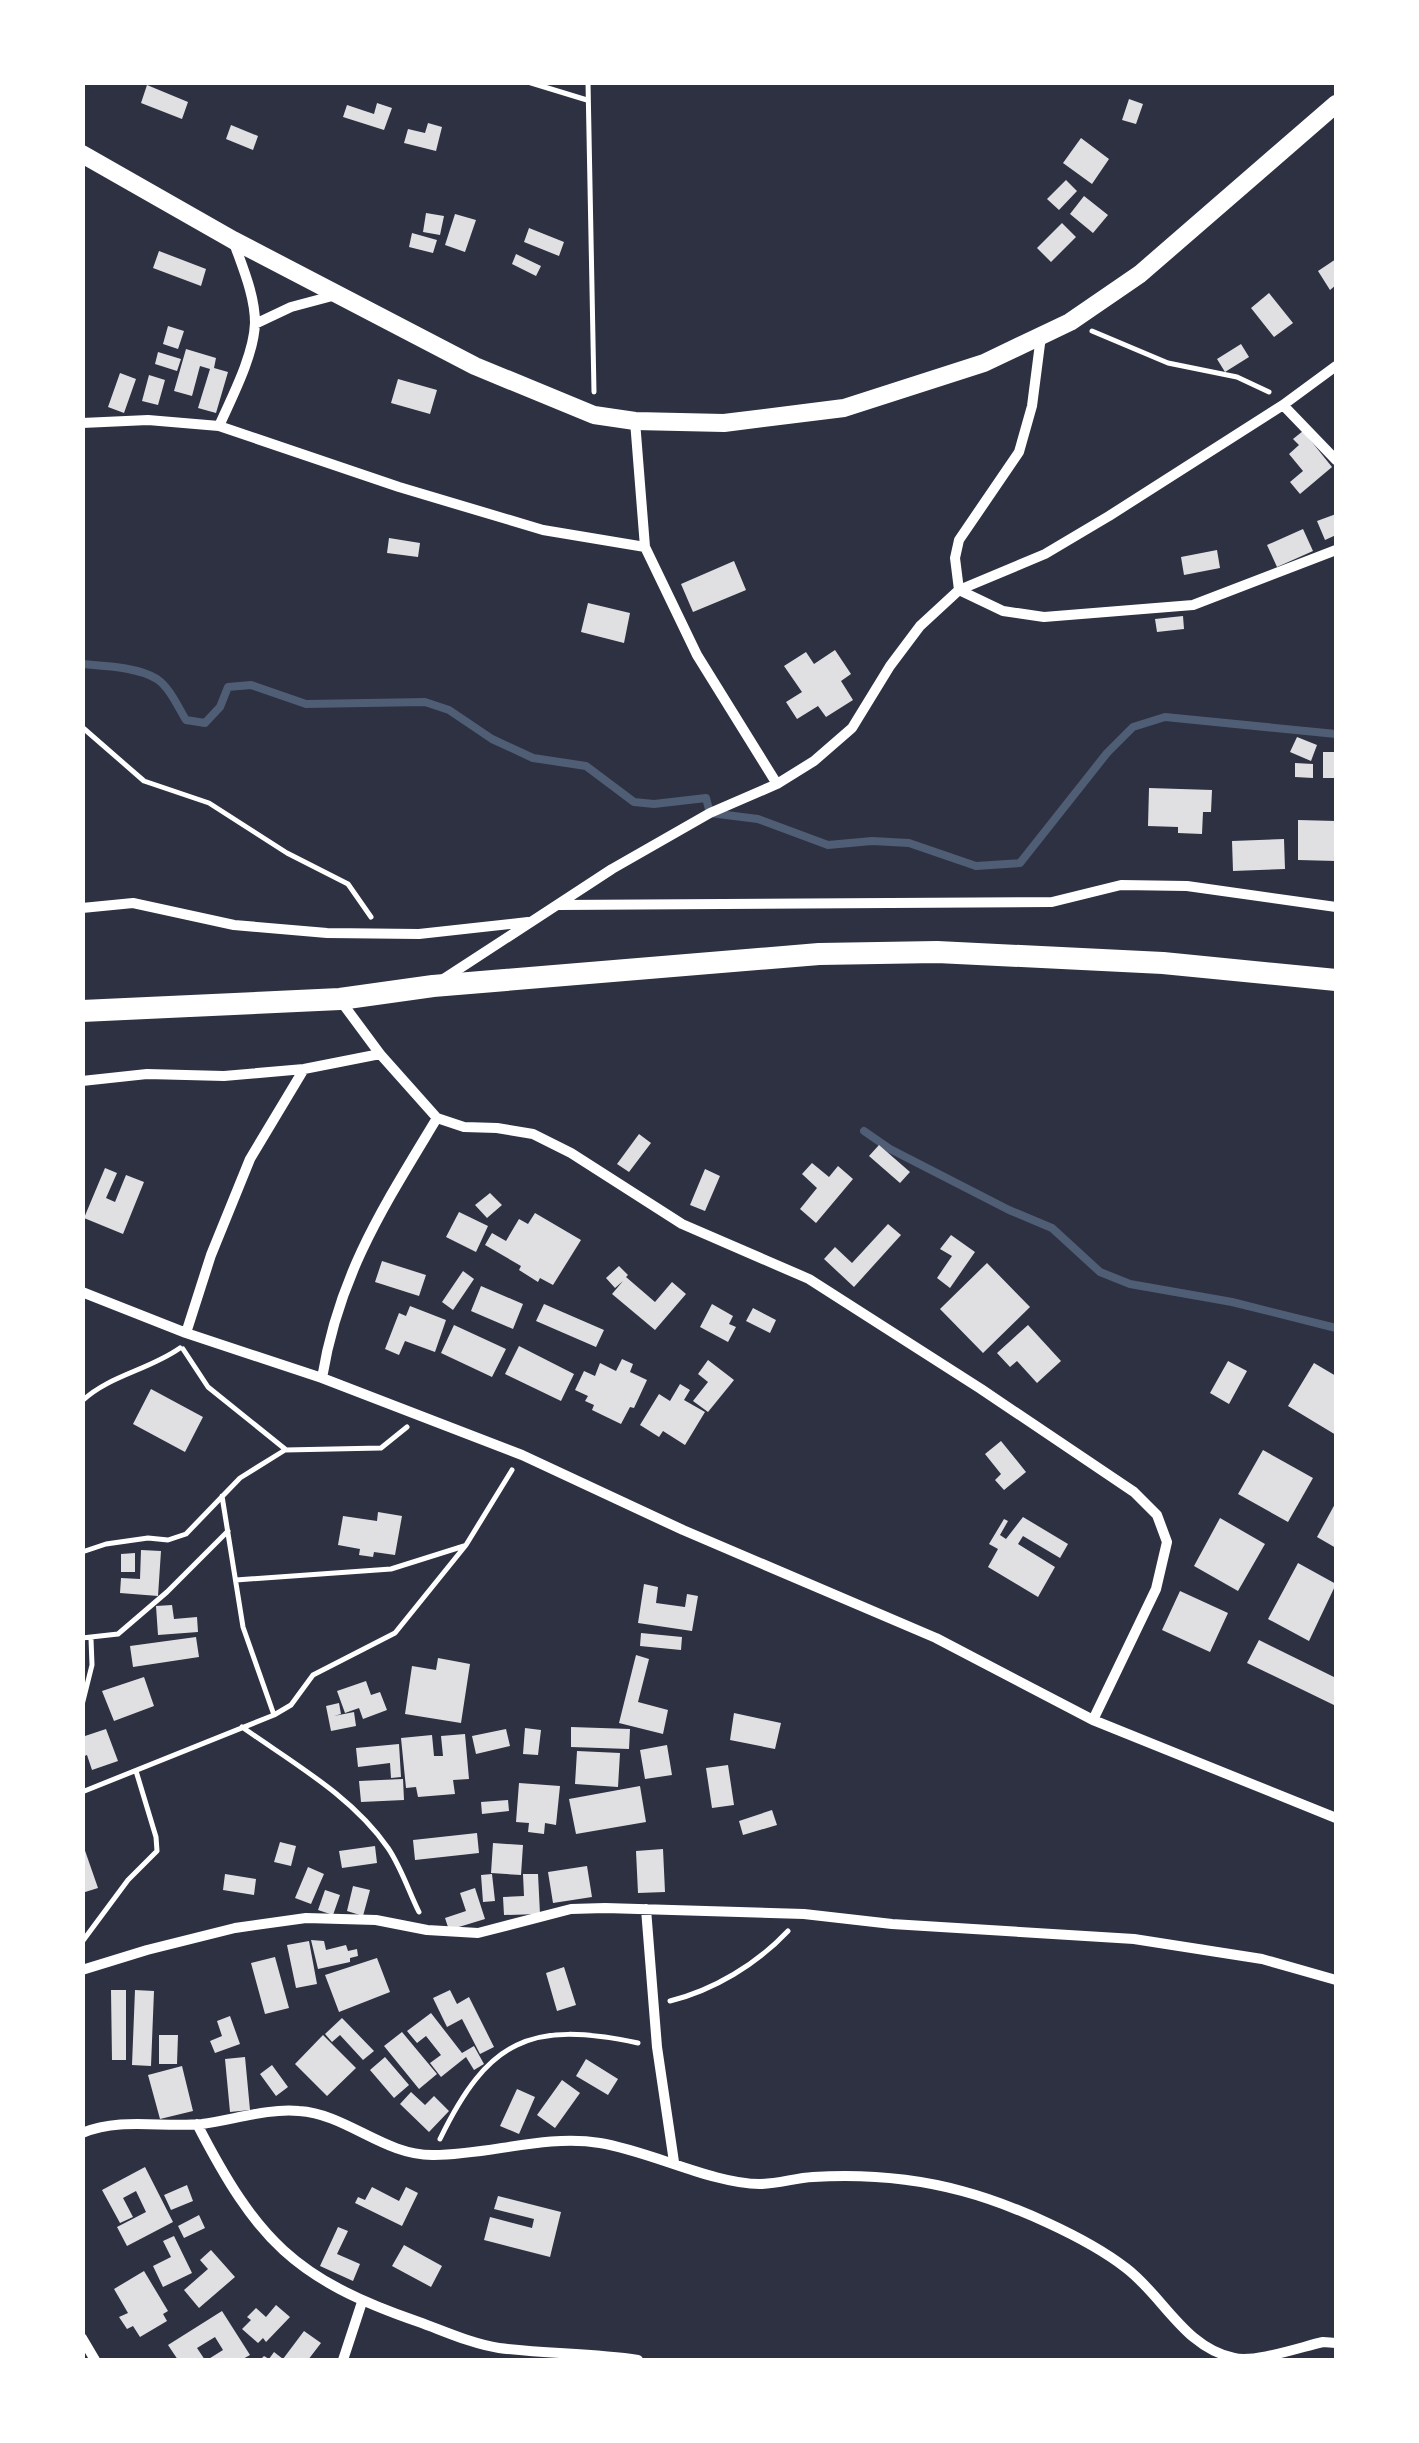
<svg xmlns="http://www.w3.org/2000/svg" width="1419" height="2443" viewBox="0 0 1419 2443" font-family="Jost,sans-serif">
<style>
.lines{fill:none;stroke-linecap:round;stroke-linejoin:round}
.stream{stroke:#4f5d75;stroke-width:8}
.building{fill:#e0e0e3}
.path{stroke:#fff;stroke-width:5}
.minor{stroke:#fff;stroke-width:10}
.tertiary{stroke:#fff;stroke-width:18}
.trunk{stroke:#fff;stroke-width:22}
</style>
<rect width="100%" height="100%" fill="#2d3142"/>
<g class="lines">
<path class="stream" d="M82 664C105 666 137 667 157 679 170 688 178 707 186 720L205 723 220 707 228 687 251 685 306 704 425 702 449 710 492 739 533 758 586 766 634 802 654 804 706 798 710 813 758 819 828 845 872 841 909 843 976 866 1020 863 1107 753 1133 727 1165 717 1336 734
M864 1131 890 1149 1009 1210 1052 1228 1100 1272 1130 1284 1232 1302 1336 1328"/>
</g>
<path class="building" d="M147 85 188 102 182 119 141 103Z
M1129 99 1143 104 1136 124 1122 120Z
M377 103 392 108 384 130 343 117 347 105 374 114Z
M428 123 442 127 436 151 404 143 408 129 425 133Z
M231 125 258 136 253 150 226 139Z
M1081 138 1109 159 1092 184 1063 163Z
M1066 180 1077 191 1059 210 1047 199Z
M1084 196 1108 215 1093 233 1070 214Z
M426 213 444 216 440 235 423 232Z
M455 214 476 220 465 252 445 245Z
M1062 223 1076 237 1051 262 1037 248Z
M529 228 564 242 559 256 524 242Z
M412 233 437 240 433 253 409 247Z
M159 251 206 269 201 286 153 268Z
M516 254 541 266 536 276 512 264Z
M1336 259V285L1330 290 1318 271Z
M1269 293 1293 323 1274 337 1251 308Z
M168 326 184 331 178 349 163 344Z
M1241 344 1249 357 1225 372 1217 359Z
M186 349 216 358 214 368 228 372 216 413 198 408 210 369 200 366 192 396 174 391Z
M158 352 181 359 177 371 155 364Z
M120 373 136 379 124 413 108 407Z
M149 375 165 380 158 405 142 401Z
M398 379 437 390 430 414 391 403Z
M1303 431 1332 467 1300 494 1290 482 1303 471 1289 454 1299 445 1293 439Z
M1336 514V535L1325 540 1317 521Z
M1303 529 1313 551 1277 567 1267 545Z
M389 538 420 543 418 557 387 553Z
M1217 550 1220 568 1184 575 1181 557Z
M734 561 746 590 693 612 681 584Z
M588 603 630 613 624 643 581 632Z
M1183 616 1184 629 1157 632 1155 619Z
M835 650 851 674 841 681 853 700 826 717 818 706 797 719 786 702 802 692 784 666 806 652 814 664Z
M1297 737 1317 745 1311 761 1290 752Z
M1323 752H1336V778H1323Z
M1295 763 1313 764V778L1295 777Z
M1149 788 1212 790 1211 812H1203L1202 834 1178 833V827L1148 826Z
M1298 820 1336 821V861L1298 860Z
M1284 839 1285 869 1233 871 1232 841Z
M639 1134 651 1143 629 1172 617 1164Z
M879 1145 910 1172 900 1183 869 1156Z
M812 1163 829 1177 838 1166 853 1179 816 1223 800 1209 817 1188 802 1174Z
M105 1168 117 1173 106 1198 115 1202 126 1175 144 1182 123 1234 84 1218Z
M705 1169 720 1176 705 1211 690 1205Z
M490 1193 502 1205 487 1218 475 1205Z
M459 1212 488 1226 476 1252 446 1237Z
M535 1213 581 1240 553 1285 540 1278 538 1282 519 1270 521 1266 485 1245 492 1233 506 1241 519 1219 528 1224Z
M888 1224 901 1235 854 1287 824 1259 835 1247 852 1263Z
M951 1235 975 1252 950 1288 937 1278 952 1256 940 1249Z
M382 1261 426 1275 419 1296 375 1282Z
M987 1263 1030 1307 983 1353 940 1309Z
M619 1266 628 1275 626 1277 655 1302 672 1282 686 1294 655 1330 612 1294 623 1281 615 1288 606 1278Z
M463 1271 474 1279 453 1310 442 1302Z
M481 1286 523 1304 513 1329 471 1311Z
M544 1304 604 1330 596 1347 536 1321Z
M712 1304 733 1316 729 1324 736 1327 728 1342 700 1327Z
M410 1306 446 1320 435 1352 405 1341 399 1355 385 1349 399 1313 406 1316Z
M753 1308 776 1320 770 1333 746 1321Z
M454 1325 506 1349 492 1377 441 1353Z
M1028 1325 1061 1361 1037 1383 1017 1361 1010 1367 997 1353Z
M519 1346 574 1374 561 1401 505 1374Z
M622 1359 633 1364 630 1372 647 1380 634 1408 630 1407 621 1424 592 1410 594 1405 585 1401 588 1396 575 1390 584 1371 595 1376 600 1363 616 1371Z
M708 1360 734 1380 708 1412 693 1401 708 1382 698 1374Z
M1228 1361 1247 1371 1229 1404 1210 1393Z
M1314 1363 1336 1376V1435L1288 1406Z
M680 1384 690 1390 684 1400 705 1412 685 1445 663 1431 659 1437 640 1425 659 1394 670 1401Z
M151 1389 203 1417 185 1452 133 1424Z
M1001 1441 1026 1472 1004 1490 995 1480 1001 1474 985 1454Z
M1263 1450 1313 1478 1288 1522 1238 1494Z
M1336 1502V1548L1317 1537Z
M378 1512 402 1516 395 1555 374 1552 373 1557 359 1555 360 1549 338 1545 343 1516 377 1521Z
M1023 1517 1068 1544 1060 1558 1023 1536 1018 1544 1055 1567 1038 1597 988 1567 998 1549 989 1544 1004 1519 1008 1521 1000 1535 1006 1539Z
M1220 1518 1265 1544 1238 1591 1194 1566Z
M141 1550 161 1551 158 1596 120 1593 121 1578 140 1579Z
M135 1553V1572H121V1554Z
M1298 1563 1336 1584 1309 1641 1268 1619Z
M644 1584 658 1587 656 1603 685 1607 687 1594 698 1596 692 1631 638 1623Z
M1180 1591 1228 1613 1210 1652 1162 1630Z
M172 1605 174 1619 197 1617 198 1632 158 1635 156 1606Z
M641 1633 682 1637 681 1650 640 1646Z
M196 1637 199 1657 133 1667 130 1646Z
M1259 1640 1336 1678V1706L1247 1663Z
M636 1655 649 1659 638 1702 668 1710 663 1734 619 1723Z
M438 1658 470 1664 461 1723 405 1714 412 1666 436 1670Z
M144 1677 154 1706 114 1721 102 1691Z
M366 1681 371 1695 380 1692 387 1710 363 1719 359 1708 345 1713 337 1691Z
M339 1703 341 1714 334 1716 354 1712 356 1726 331 1731 326 1706Z
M734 1713 781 1723 775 1749 730 1740Z
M571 1727 630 1729 629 1749 571 1747Z
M525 1728 541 1730 538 1755 523 1754Z
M106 1729 118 1761 92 1770 87 1755 82 1757V1737Z
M506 1729 510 1746 476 1754 472 1736Z
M465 1734 469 1779 453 1780 455 1794 418 1797 416 1787 406 1788 401 1738 432 1735 434 1756H443L441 1736Z
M399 1744 401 1777 391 1778 390 1763 358 1767 356 1748Z
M667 1745 672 1775 645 1779 640 1750Z
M577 1751 620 1753 618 1787 575 1784Z
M728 1765 734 1805 712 1808 706 1768Z
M403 1779 404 1800 361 1802 359 1781Z
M519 1783 560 1786 556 1825 545 1823 544 1834 528 1832 529 1823 516 1822Z
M640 1786 646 1822 576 1834 569 1799Z
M508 1800 509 1811 482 1814 481 1802Z
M772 1810 777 1825 743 1835 739 1821Z
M477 1833 479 1853 415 1860 413 1840Z
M82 1842 98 1888 82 1893Z
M280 1842 296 1846 291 1866 274 1862Z
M493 1843 523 1845 521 1875 491 1873Z
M375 1846 377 1863 342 1868 339 1851Z
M663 1849 665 1892 638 1893 636 1851Z
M587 1866 592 1897 553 1903 548 1872Z
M308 1867 324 1874 311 1904 295 1898Z
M225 1874 256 1879 254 1895 223 1890Z
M492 1874 495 1901 483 1902 481 1875Z
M523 1874H538L540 1914 504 1915 503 1897 524 1896Z
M353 1886 370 1890 363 1916 347 1911Z
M475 1888 485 1919 449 1930 445 1918 466 1911 460 1893Z
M325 1890 340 1895 333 1915 318 1910Z
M311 1940 324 1941 326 1950 346 1945 348 1951 357 1949 358 1956 350 1958V1962L318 1969Z
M309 1941 317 1984 296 1988 287 1945Z
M275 1957 289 2008 265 2014 251 1963Z
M377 1958 390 1992 339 2012 325 1975Z
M564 1967 576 2005 557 2011 546 1973Z
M111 1990H126V2060H112Z
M135 1990 154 1991 151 2066 132 2065Z
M450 1990 457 2004 469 1997 494 2047 480 2054 462 2019 447 2027 433 1998Z
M431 2013 462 2053 474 2046 484 2064 474 2070 466 2057 441 2077 430 2063 441 2055 426 2036 417 2043 407 2031Z
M230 2016 240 2044 215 2053 210 2041 222 2036 217 2021Z
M342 2018 374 2051 363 2060 340 2035 332 2042 325 2034Z
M402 2032 437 2074 419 2089 384 2046Z
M159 2035H178L177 2064H159Z
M323 2035 356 2068 327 2096 295 2064Z
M245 2057 250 2110 230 2112 225 2059Z
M385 2057 409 2085 394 2098 370 2070Z
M586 2059 618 2079 608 2095 576 2076Z
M272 2065 288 2087 276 2096 260 2074Z
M182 2066 193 2111 160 2119 148 2075Z
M562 2080 580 2093 555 2128 537 2115Z
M517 2089 535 2097 519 2134 500 2126Z
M411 2092 425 2105 434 2096 449 2111 429 2132 400 2104Z
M145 2167 173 2222 127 2246 117 2227 146 2212 136 2191 123 2198 133 2217 120 2223 102 2190Z
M187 2185 193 2201 171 2210 164 2195Z
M372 2187 399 2201 406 2187 418 2193 402 2226 355 2203 358 2197 365 2200Z
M498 2196 561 2212 550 2257 484 2240 490 2217 532 2228 534 2219 494 2209Z
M199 2215 205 2228 184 2238 178 2226Z
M338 2227 348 2231 337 2254 360 2264 353 2281 320 2266Z
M174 2236 192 2273 163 2287 153 2266 171 2257 163 2241Z
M404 2245 442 2266 431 2287 392 2266Z
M211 2250 235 2277 199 2308 184 2290 208 2269 200 2260Z
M144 2271 168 2311 163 2314 167 2321 140 2337 133 2326 127 2329 119 2317 128 2313 114 2289Z
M276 2305 290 2317 266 2342 263 2338 258 2343 242 2329 251 2320 247 2317 256 2308 266 2317Z
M222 2311 250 2355 241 2360H207L223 2350 215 2337 197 2348 205 2360H178L168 2345Z
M304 2331 321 2343 308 2360H260L264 2356 269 2359 274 2352 283 2359Z"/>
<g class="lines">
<path class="path" d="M528 82 587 100
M588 82 594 392
M1092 331 1168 363 1237 377 1269 392
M82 727 144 781 209 803 287 853 348 884 371 917
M183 1349 208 1387 285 1449
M82 1401C110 1375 149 1370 180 1348
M222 1496 243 1627 274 1715
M82 1552 106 1544 148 1538 168 1540 186 1534 240 1478 285 1450 381 1448 407 1427
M236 1580 391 1569 464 1546
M82 1638 118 1634 167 1592 228 1531
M82 1705 92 1665 91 1639
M242 1727C293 1763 352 1796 388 1848 401 1867 409 1892 419 1912
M82 1792 274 1715 291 1705 313 1675 395 1633 466 1545 512 1470
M82 1942 128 1880 157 1851 156 1837 136 1771
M670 2001C714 1990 757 1964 788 1931
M440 2139C488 2040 530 2020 638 2043"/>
<path class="minor" d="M255 324 291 307 336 295
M1041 336 1032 406 1019 452 959 540 955 558 959 590 1003 611 1044 617 1193 605 1336 550
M1283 405 1336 460
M635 421 645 547 697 655 777 784
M82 423 148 420 219 426 399 487 543 530 645 547
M219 426C232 397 254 355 255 323 255 295 242 266 233 240
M558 905 1052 902 1121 885 1187 886 1336 907
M82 908 133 903 234 925 327 933 419 934 528 922
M442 980 612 869 710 813 777 784 814 761 852 728 890 666 920 626 959 590 1045 554 1109 516 1283 405 1336 366
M340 1000 380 1054 437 1118 464 1127 497 1128 533 1134 571 1153 682 1224 809 1279 981 1389 1134 1492 1157 1515 1167 1542 1156 1589 1093 1720
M82 1081 147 1074 224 1076 304 1069 380 1054
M82 1292 186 1333 322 1378 522 1455 683 1530 936 1638 1093 1720 1336 1818
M186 1333 211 1255 250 1159 304 1069
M322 1378C339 1274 384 1206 437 1118
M646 1909 657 2047 674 2162
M82 1970 147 1950 235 1928 306 1918 376 1920 427 1930 478 1933 571 1909 605 1908 804 1914 892 1924 1134 1939 1262 1959 1336 1980
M197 2124C257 2240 294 2279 419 2322 444 2331 472 2344 499 2348 545 2354 592 2353 638 2360
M82 2133C122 2117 161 2128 202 2124 233 2120 268 2108 299 2111 347 2114 384 2156 434 2155 489 2155 545 2134 600 2143 650 2151 713 2184 760 2184 778 2184 795 2178 813 2177 863 2174 914 2178 962 2191 1011 2204 1086 2237 1126 2268 1164 2297 1184 2347 1234 2358 1255 2363 1301 2347 1323 2342L1336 2343
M82 2338 95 2360
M343 2360 362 2302"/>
<path class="tertiary" d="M82 154 233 240 475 366 594 415 635 421 724 423 844 408 984 363 1070 322 1140 274 1336 104"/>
<path class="trunk" d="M82 1011 340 999 433 986 819 954 937 952 1163 963 1336 980"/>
</g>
<rect width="1419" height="2443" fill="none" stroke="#ffffff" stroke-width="170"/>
</svg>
